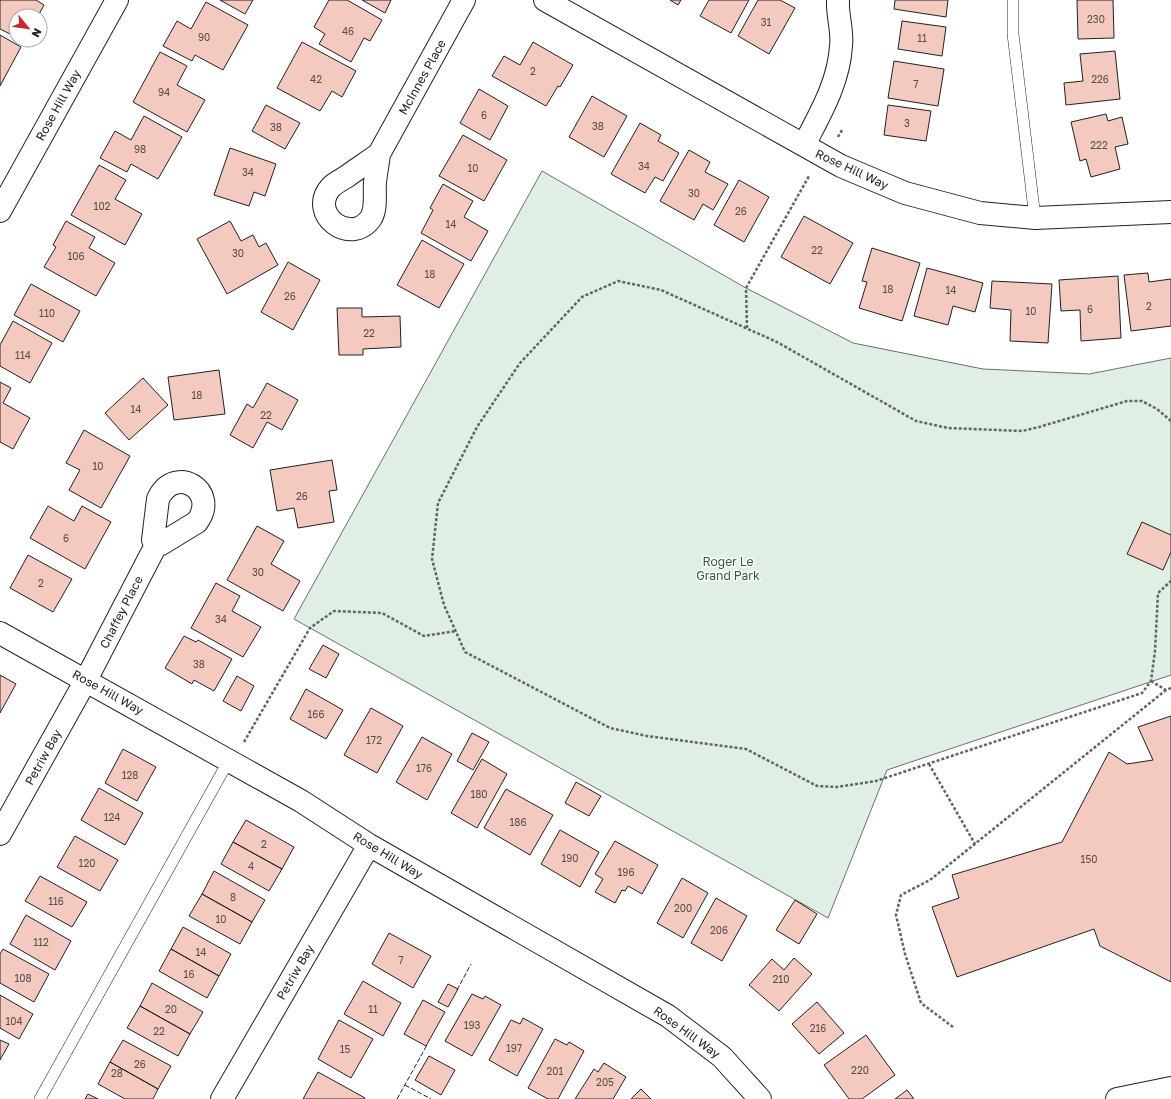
<svg xmlns="http://www.w3.org/2000/svg" width="1171" height="1099" viewBox="0 0 1171 1099" font-family="'Golos Text',sans-serif">
<style>
.green{fill:#e0efe3;stroke:#6f6f6f}
.building{fill:#f3c9c0;stroke:#222}
.lines{fill:none;stroke-linecap:round;stroke-linejoin:round}
.lane-casing{stroke:#222;stroke-width:12}
.street-casing{stroke:#222;stroke-width:24}
.secondary-casing{stroke:#222;stroke-width:24}
.path{stroke:#646464;stroke-width:2.5;stroke-dasharray:3 2;stroke-linecap:butt}
.lane{stroke:#fff;stroke-width:11}
.street{stroke:#fff;stroke-width:22}
.secondary{stroke:#fff;stroke-width:22}
.fence{stroke:#222;stroke-width:1;stroke-dasharray:5 2;stroke-linecap:butt}
.labels{text-anchor:middle;dominant-baseline:central;stroke-width:3;stroke-linejoin:round;paint-order:stroke}
.number-label{font-size:10px;fill:#564c4a}
.street-label{font-size:12px;fill:#222;stroke:#fff}
.park-label{font-size:12px;fill:#2f5e38;stroke:#fff}
</style>
<rect width="100%" height="100%" fill="#fff"/>
<path class="green" d="M542 171 746 288 853 343 983 369 1089 374 1171 358V675L887 770 828 918 294 619Z"/>
<path class="building" d="M0 0H36L44 5 38 16H16V37L0 29Z
M220 0H253L245 14Z
M329 0H347L382 20 370 41 364 38 351 62 319 44 325 34 314 27Z
M362 0H391L385 13Z
M670 0H681L678 5Z
M709 0H749L731 33 700 16Z
M758 0H780L795 8 769 54 738 36Z
M895 0H948L946 17 894 9Z
M1077 0H1113L1114 38 1078 39Z
M206 2 248 25 223 70 195 55 192 61 163 46 177 21 191 29Z
M902 21 946 27 942 56 898 49Z
M0 35 21 47 0 86Z
M302 42 356 71 342 97 332 91 320 111 277 88Z
M533 42 573 65 560 87 558 86 546 106 492 76 504 56 520 65Z
M1115 51 1120 99 1066 105 1064 83 1083 81 1080 54Z
M160 52 187 66 177 85 205 100 187 132 133 102Z
M894 61 944 69 938 106 888 98Z
M479 89 508 106 490 140 460 123Z
M592 96 627 116 604 157 569 137Z
M266 105 300 123 285 149 252 131Z
M888 105 931 111 926 141 884 135Z
M1106 114 1108 121 1122 117 1128 144 1115 147 1120 169 1091 177 1086 159 1080 161 1071 122Z
M144 116 182 137 158 179 131 164 127 172 100 158 115 131 131 140Z
M640 123 661 135 658 141 679 153 663 181 655 177 645 193 611 174Z
M463 135 507 160 484 201 439 176Z
M230 148 276 164 265 196 254 192 249 206 214 195Z
M689 150 710 162 705 172 728 184 713 210 703 204 694 220 660 201Z
M99 165 126 180 115 199 142 214 125 245 71 215Z
M739 180 769 197 744 242 714 225Z
M443 184 473 201 464 217 488 231 471 261 421 233 433 210 430 208Z
M804 216 853 243 830 284 781 257Z
M66 221 95 237 89 248 115 263 96 296 44 267 56 247 53 245Z
M230 221 241 241 253 235 259 247 266 243 278 265 227 294 197 239Z
M422 240 464 264 439 308 397 285Z
M872 248 920 263 902 321 859 308 867 282 862 281Z
M288 262 320 280 293 330 261 312Z
M927 268 983 283 975 312 953 306 948 325 914 316Z
M1148 273 1149 282 1171 279V326L1131 331 1124 275Z
M1118 276 1121 338 1081 341 1080 310 1061 311 1059 280Z
M992 281 1052 284 1048 343 1010 341 1011 310 990 308Z
M31 284 80 311 63 342 14 315Z
M337 308H362V317L400 316 401 347 363 349V355H339Z
M13 321 52 343 30 383 0 366V345Z
M219 370 225 414 174 420 168 377Z
M143 378 168 405 129 440 105 413Z
M0 382 11 388 3 403 30 418 13 449 0 442Z
M267 383 298 400 282 430 267 422 253 448 230 435 247 404 253 408Z
M84 430 130 456 101 508 69 490 80 470 66 463Z
M332 460 337 490 329 491 334 522 298 528 294 508 277 511 270 470Z
M48 506 74 521 82 506 111 522 85 569 30 538Z
M1142 522 1171 535V552L1163 570 1127 554Z
M257 526 284 541 271 564 300 581 283 611 227 580Z
M28 555 72 579 53 612 10 588Z
M216 583 240 596 232 611 261 627 243 657 191 628Z
M184 636 196 642 198 640 232 659 214 691 194 680 192 684 165 668Z
M323 645 339 654 326 678 309 669Z
M0 675 16 684 0 713Z
M237 676 254 686 241 711 223 701Z
M306 689 343 710 326 739 290 719Z
M371 708 403 726 377 773 344 755Z
M1171 716V982L1100 946 1094 929 957 977 932 907 959 898 952 875 1062 842 1109 752 1127 764 1153 760 1138 727Z
M472 733 489 742 473 770 457 761Z
M422 737 452 754 427 800 396 782Z
M123 749 156 767 137 801 105 783Z
M482 759 507 774 477 828 451 813Z
M576 782 601 796 589 816 565 803Z
M99 788 143 813 125 845 81 820Z
M506 789 553 815 530 855 484 828Z
M246 820 294 847 282 869 233 842Z
M560 830 599 852 580 887 541 864Z
M75 836 118 860 100 891 57 867Z
M615 841 658 865 642 894 628 886 625 891 622 890 615 903 595 892 603 879 595 874Z
M233 842 282 869 269 891 221 864Z
M214 871 265 900 252 922 202 894Z
M40 876 87 902 72 927 25 901Z
M682 878 708 893 683 938 657 923Z
M202 894 252 922 240 944 189 916Z
M716 898 747 916 722 961 691 943Z
M795 900 817 914 799 944 776 930Z
M26 915 71 941 55 970 10 944Z
M183 927 231 954 219 976 171 949Z
M389 933 431 956 413 988 372 964Z
M3 949 49 974 34 1002 0 983V954Z
M171 949 219 976 207 998 159 971Z
M794 958 812 974 779 1011 749 985 772 959 784 970Z
M363 981 401 1003 383 1036 344 1014Z
M152 983 203 1012 190 1034 140 1006Z
M448 984 458 989 448 1007 438 1002Z
M472 994 483 999 485 996 501 1005 472 1056 445 1041Z
M0 995 33 1014 19 1039 0 1028Z
M423 1000 445 1012 426 1046 404 1034Z
M817 1002 844 1033 819 1054 792 1024Z
M140 1006 190 1034 178 1056 127 1028Z
M523 1018 543 1029 517 1076 489 1060 511 1020 520 1024Z
M339 1020 373 1039 351 1078 318 1059Z
M866 1035 895 1075 862 1099H849L824 1065Z
M555 1039 567 1045 569 1042 584 1051 558 1099H548L528 1088Z
M0 1040 9 1044 0 1060Z
M123 1040 171 1066 158 1089 110 1062Z
M429 1056 455 1070 441 1095 415 1080Z
M110 1062 158 1089 153 1099H125L98 1084Z
M604 1063 626 1077 613 1099H575L594 1069 598 1072Z
M318 1072 365 1098 364 1099H303Z
M641 1089 651 1099H631Z
M907 1090 914 1099H895Z
M88 1094 98 1099H85Z"/>
<g class="lines">
<g class="lane-casing">
<path id="lane" d="M1013 0V34L1035 218
M40 1099 229 760"/>
</g>
<g class="street-casing">
<path id="street" d="M545 0 841 166 905 193 980 213 1035 218 1171 212
M804 145C820 114 839 82 841 46 843 31 837 15 838 0
M379 154C368 162 357 169 346 177 341 180 335 183 331 187 307 214 351 247 371 218 377 208 374 193 375 182 376 173 378 163 379 154L464 0
M0 211 117 0
M0 633 301 801 369 845 668 1016 722 1057 760 1099
M0 834 86 680 156 545 153 540 158 499C175 463 220 491 197 522L161 544 156 545
M222 1099 369 845"/>
</g>
<g class="secondary-casing">
<path id="secondary" d="M1117 1099 1171 1088"/>
</g>
<path class="path" d="M838 137 842 130
M747 328 746 288 809 176
M1171 421 1157 409 1142 401H1127L1039 427 1022 431 948 428 916 421 777 342 661 290 618 281 582 297 520 363 477 427 438 503 432 559 444 605 465 652 610 728 647 736 746 749 817 786 837 787 876 781 1142 693 1151 681 1155 651 1158 593 1171 581
M1151 681 1166 690 1171 688
M244 742 310 628 334 611 382 613 424 636 456 631
M929 764 975 844
M953 1027 921 1003 905 954 896 915 901 895 930 880 1166 690"/>
<use href="#lane" class="lane"/>
<use href="#street" class="street"/>
<use href="#secondary" class="secondary"/>
<path class="fence" d="M457 990 471 964
M405 1085 431 1099
M397 1099 427 1045"/>
</g>
<g class="labels">
<g class="number-label">
<text x="1096" y="19">230</text>
<text x="766" y="22">31</text>
<text x="348" y="31">46</text>
<text x="204" y="37">90</text>
<text x="922" y="38">11</text>
<text x="533" y="71">2</text>
<text x="316" y="79">42</text>
<text x="1100" y="79">226</text>
<text x="916" y="84">7</text>
<text x="164" y="92">94</text>
<text x="484" y="115">6</text>
<text x="907" y="123">3</text>
<text x="598" y="126">38</text>
<text x="276" y="127">38</text>
<text x="1099" y="145">222</text>
<text x="140" y="149">98</text>
<text x="644" y="166">34</text>
<text x="473" y="168">10</text>
<text x="248" y="172">34</text>
<text x="694" y="193">30</text>
<text x="102" y="206">102</text>
<text x="741" y="211">26</text>
<text x="451" y="224">14</text>
<text x="817" y="250">22</text>
<text x="238" y="253">30</text>
<text x="76" y="256">106</text>
<text x="430" y="274">18</text>
<text x="888" y="289">18</text>
<text x="951" y="290">14</text>
<text x="290" y="296">26</text>
<text x="1149" y="306">2</text>
<text x="1090" y="309">6</text>
<text x="1031" y="311">10</text>
<text x="47" y="313">110</text>
<text x="369" y="333">22</text>
<text x="23" y="355">114</text>
<text x="197" y="395">18</text>
<text x="136" y="409">14</text>
<text x="266" y="415">22</text>
<text x="98" y="466">10</text>
<text x="302" y="496">26</text>
<text x="66" y="538">6</text>
<text x="258" y="572">30</text>
<text x="41" y="583">2</text>
<text x="221" y="619">34</text>
<text x="199" y="664">38</text>
<text x="316" y="714">166</text>
<text x="374" y="740">172</text>
<text x="424" y="768">176</text>
<text x="130" y="775">128</text>
<text x="479" y="794">180</text>
<text x="112" y="817">124</text>
<text x="518" y="822">186</text>
<text x="264" y="844">2</text>
<text x="570" y="858">190</text>
<text x="1089" y="859">150</text>
<text x="87" y="863">120</text>
<text x="251" y="866">4</text>
<text x="626" y="872">196</text>
<text x="233" y="897">8</text>
<text x="56" y="901">116</text>
<text x="683" y="908">200</text>
<text x="221" y="919">10</text>
<text x="719" y="930">206</text>
<text x="41" y="942">112</text>
<text x="201" y="952">14</text>
<text x="401" y="960">7</text>
<text x="189" y="974">16</text>
<text x="23" y="978">108</text>
<text x="781" y="979">210</text>
<text x="171" y="1009">20</text>
<text x="373" y="1009">11</text>
<text x="14" y="1021">104</text>
<text x="472" y="1025">193</text>
<text x="818" y="1028">216</text>
<text x="159" y="1031">22</text>
<text x="514" y="1048">197</text>
<text x="345" y="1049">15</text>
<text x="140" y="1064">26</text>
<text x="860" y="1070">220</text>
<text x="555" y="1071">201</text>
<text x="117" y="1073">28</text>
<text x="605" y="1082">205</text>
</g>
<g class="street-label">
<text transform="translate(422 77) rotate(-61)">McInnes Place</text>
<text transform="translate(58 105) rotate(-61)">Rose Hill Way</text>
<text transform="translate(852 169) rotate(25)">Rose Hill Way</text>
<text transform="translate(121 612) rotate(-63)">Chaffey Place</text>
<text transform="translate(108 692) rotate(29)">Rose Hill Way</text>
<text transform="translate(43 757) rotate(-61)">Petriw Bay</text>
<text transform="translate(388 855) rotate(31)">Rose Hill Way</text>
<text transform="translate(295 972) rotate(-60)">Petriw Bay</text>
<text transform="translate(687 1032) rotate(36)">Rose Hill Way</text>
</g>
<g class="park-label">
<text x="728" y="561">Roger Le<tspan x="728" dy="14">Grand Park</tspan></text>
</g>
</g>
<g transform="translate(28 28) rotate(119)"><circle r="19" fill="#ffffff" stroke="#a7a7a7"/>
<path d="M0-3L7 15L0 10L-7 15Z" fill="#c62828"/>
<text y="-6" font-size="11" font-weight="bold" text-anchor="middle" fill="#222222">N</text>
</g>
</svg>
